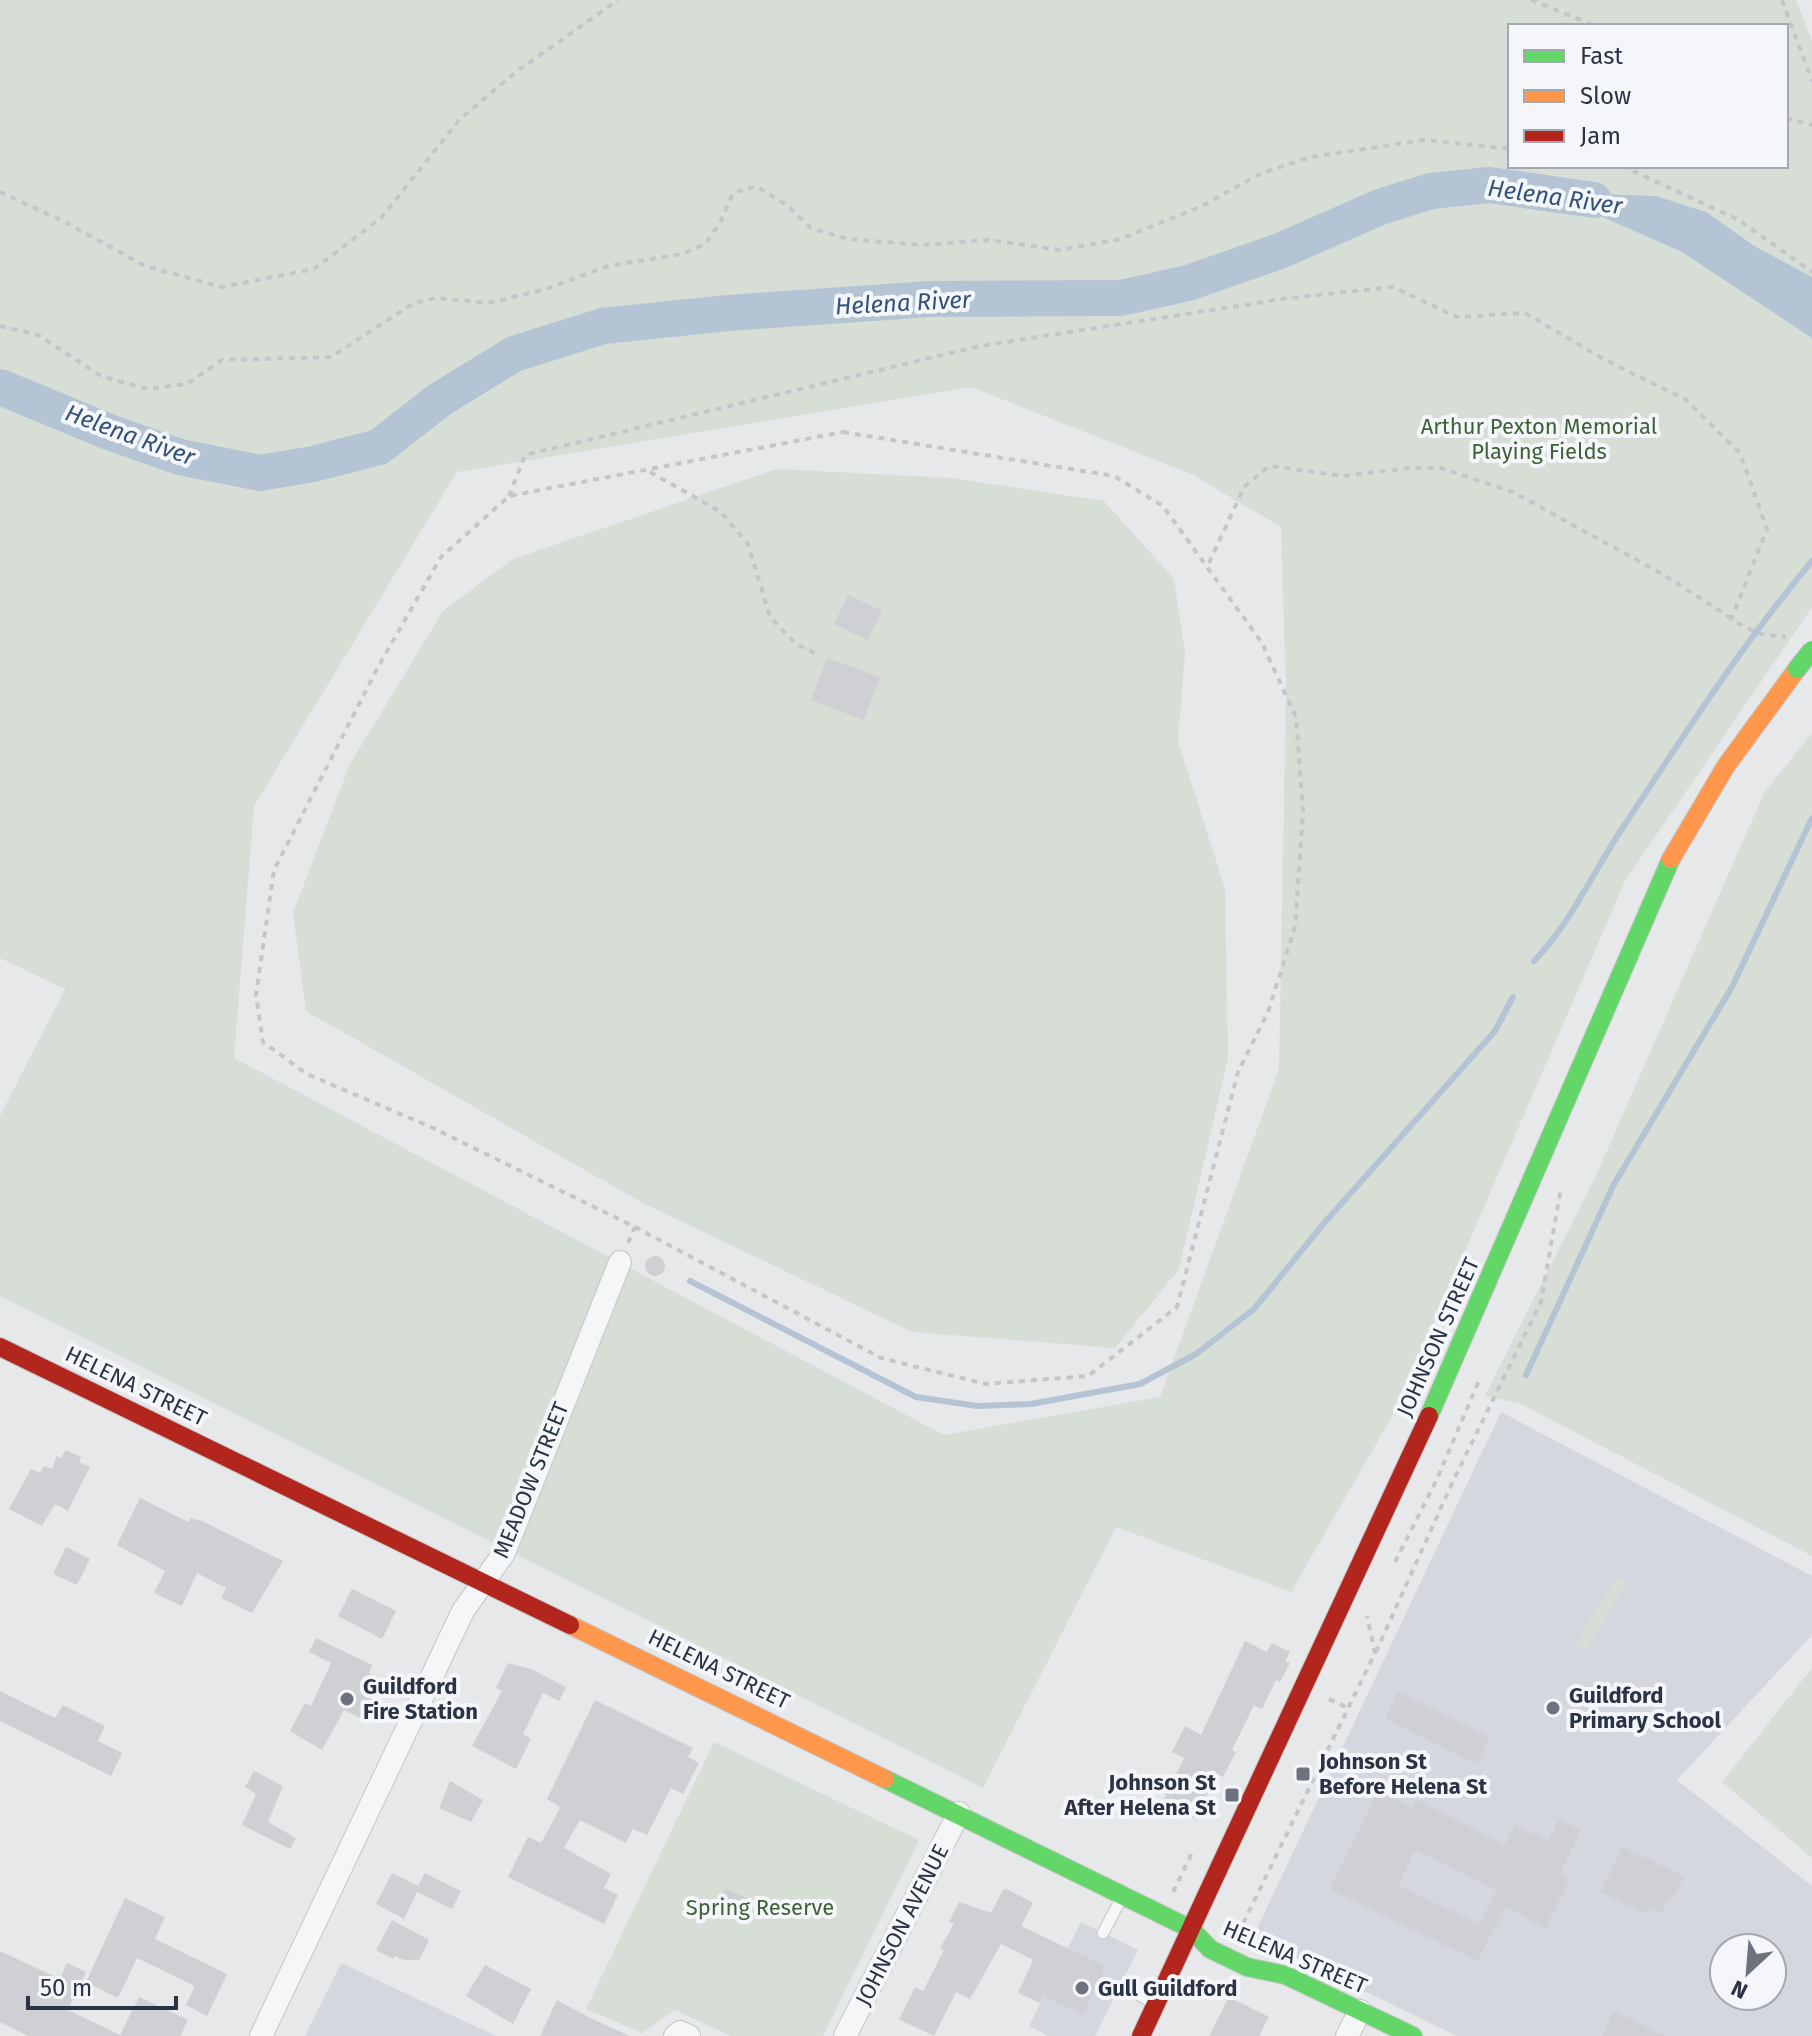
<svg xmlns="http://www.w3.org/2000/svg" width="1812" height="2036" viewBox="0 0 1812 2036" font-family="'Fira Sans',sans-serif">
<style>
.built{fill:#d4d7dd;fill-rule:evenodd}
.green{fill:#d6ded6;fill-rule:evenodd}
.water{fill:#b4c4d5}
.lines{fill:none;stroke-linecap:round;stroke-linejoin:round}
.stream{stroke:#b4c4d5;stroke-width:6}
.river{stroke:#b4c4d5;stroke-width:36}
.building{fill:#ced0d3;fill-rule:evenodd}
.lane-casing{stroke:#c4c6c8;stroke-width:13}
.street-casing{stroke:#c4c6c8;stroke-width:24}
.fast-casing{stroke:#c4c6c8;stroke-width:20}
.slow-casing{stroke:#c4c6c8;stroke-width:20}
.jam-casing{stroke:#c4c6c8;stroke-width:20}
.path{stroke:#c5c6ca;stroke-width:4;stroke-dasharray:6 6;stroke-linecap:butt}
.lane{stroke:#f5f6f7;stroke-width:11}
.street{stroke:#f5f6f7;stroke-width:22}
.fast{stroke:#63d668;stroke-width:18}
.slow{stroke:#ff974d;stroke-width:18}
.jam{stroke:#b3261e;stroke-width:18}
.fast-bridge-casing{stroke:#b8bbbf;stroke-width:20;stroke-linecap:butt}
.fast-bridge{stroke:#63d668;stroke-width:18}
.poi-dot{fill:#6c737f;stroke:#f4f6f9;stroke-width:3}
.labels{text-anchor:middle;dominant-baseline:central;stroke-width:8;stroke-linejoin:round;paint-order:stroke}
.park-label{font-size:22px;fill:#3f6138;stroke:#f4f6f9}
.street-label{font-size:22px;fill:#2b3445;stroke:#f4f6f9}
.poi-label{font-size:22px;font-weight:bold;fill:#2b3445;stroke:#f4f6f9;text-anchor:start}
.water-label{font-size:24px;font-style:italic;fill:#34527a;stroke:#f4f6f9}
</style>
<rect width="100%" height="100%" fill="#e6e8ea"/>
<path class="built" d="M1501 1412 1812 1576V1635L1677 1780 1812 1886V2036H1457L1253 1937ZM1724 1948H1772V1996H1724Z
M1081 1922 1138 1950 1095 2036H1048L1029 2026Z
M341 1963 496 2036H305Z"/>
<path class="green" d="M0 0H1796L1812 41V607L1625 881 1398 1406 1291 1592 1116 1527 983 1788 0 1296V1116L65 989 0 958ZM1510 26H1786V166H1510ZM971 387 1191 474 1281 527 1286 691 1279 1069 1160 1397 944 1435 234 1058 254 806 457 472Z
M777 469 951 478 1104 501 1174 579 1185 653 1178 741 1225 889 1228 1058 1179 1269 1115 1348 912 1332 641 1202 306 1011 293 913 350 764 443 611 513 559Z
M1812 733V1556L1521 1404 1485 1396 1598 1171 1764 793Z
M1617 1576 1627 1582 1585 1651 1575 1645Z
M1812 1668V1858L1722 1782Z
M714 1742 919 1840 823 2036H731L675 2010 642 2033 586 2009Z"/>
<path class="water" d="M1546 192 1656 196 1706 212 1756 247 1812 277V338L1682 252Z"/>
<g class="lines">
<path class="stream" d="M1534 961C1570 924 1590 878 1618 835 1680 741 1740 647 1812 561
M690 1281 916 1397 977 1406 1031 1404 1140 1384 1196 1354 1254 1309 1325 1222 1495 1031 1513 997
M1526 1375 1613 1186 1732 987 1812 818"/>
<path class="river" d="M0 387 109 432 180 457 260 473 313 464 379 447 439 400 514 354 603 326 728 313 930 299 1121 298 1188 283 1280 251 1380 207 1431 191 1489 185 1594 200"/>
</g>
<path class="building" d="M848 595 882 611 867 640 834 624Z
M827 658 880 677 864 720 811 700Z
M645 1266a10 10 0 1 1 20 0a10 10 0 1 1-20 0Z
M66 1450 81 1457 79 1462 90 1467 68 1511 55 1504 42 1526 9 1509 31 1469 40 1473 44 1466 52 1469 57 1456 61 1458Z
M140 1498 188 1522 190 1518 202 1521 283 1561 252 1613 221 1598 226 1588 197 1573 182 1606 154 1593 165 1571 117 1545Z
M66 1547 90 1559 77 1585 53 1574Z
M352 1589 396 1611 382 1639 338 1616Z
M316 1638 372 1665 369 1673 377 1677 366 1697 372 1699 362 1719 344 1710 322 1750 290 1731 305 1703 311 1706 331 1663 309 1652Z
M1245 1641 1267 1652 1272 1643 1290 1652 1285 1661 1290 1663 1280 1682 1276 1680 1262 1709 1254 1705 1232 1750 1236 1752 1223 1777 1217 1774 1195 1819 1163 1801 1184 1758 1172 1752 1185 1726 1201 1735Z
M508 1663 531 1669 566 1687 559 1701 543 1693 523 1734 531 1739 516 1769 472 1746 502 1691 496 1688Z
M0 1691 55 1718 63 1705 105 1726 98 1741 122 1753 111 1776 0 1721Z
M1398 1692 1490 1737 1477 1764 1385 1719Z
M595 1700 693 1748 688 1757 699 1763 683 1794 671 1788 647 1835 633 1829 626 1843 580 1820 564 1848 611 1874 604 1888 618 1895 604 1924 508 1877 528 1837 541 1843 558 1812 560 1807 547 1799Z
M254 1771 283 1786 268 1822 296 1838 290 1849 242 1825 256 1794 245 1787Z
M450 1781 483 1800 471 1822 439 1808Z
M1378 1791 1412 1808 1417 1800 1505 1845 1515 1825 1548 1841 1559 1819 1581 1830 1560 1873 1570 1878 1545 1928 1506 1907 1477 1961 1330 1889ZM1415 1850 1497 1890 1479 1924 1398 1885Z
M1623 1847 1685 1877 1660 1914 1649 1908 1646 1914 1601 1892Z
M392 1873 418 1886 425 1873 461 1891 452 1909 417 1892 404 1919 376 1904Z
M725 1888 749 1899 741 1915 717 1904Z
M1007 1889 1033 1903 1021 1926 1105 1966 1083 2014 1044 1996 1040 2003 1018 1993 1033 1960 1001 1944 970 1999 956 1992 934 2036 902 2021 899 2019 915 1987 923 1991 944 1950 940 1948 954 1924 949 1922 959 1902 991 1913 1003 1890Z
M125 1898 165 1917 155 1939 227 1974 207 2016 186 2005 195 1986 137 1958 118 1998 86 1982Z
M392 1920 429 1940 419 1960H404L395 1956 393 1959 376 1950Z
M0 1951 60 1979 67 1963 86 1972 68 2010 120 2035 139 1997 188 2020 180 2036H28L0 2022Z
M485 1965 531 1989 513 2024 466 1996Z
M1229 1997 1269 2017 1259 2036H1209Z
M557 2000 590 2018 630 2036H540Z
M1614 2011 1666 2036H1602Z"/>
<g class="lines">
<g class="lane-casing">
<path id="lane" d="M1103 1933 1123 1895
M1121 1985 1152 2002"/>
</g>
<g class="street-casing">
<path id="street" d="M261 2036 463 1611 504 1553 620 1262
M675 2036 680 2032 689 2036
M845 2036 959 1813
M1347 2036 1360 2011"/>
</g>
<g class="fast-casing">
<path id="fast" d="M1429 1416 1671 859
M885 1779 1191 1929 1210 1949 1247 1967 1285 1975 1413 2036"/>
</g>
<g class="slow-casing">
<path id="slow" d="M1671 859 1726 766 1797 669
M570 1625 885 1779"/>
</g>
<g class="jam-casing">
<path id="jam" d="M0 1347 570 1625
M1141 2036 1429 1416"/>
</g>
<path class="path" d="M1531 0 1596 26
M1782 0 1812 81
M1786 118 1812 125
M1622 166 1739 220 1812 272
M0 192 65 222 145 266 222 287 314 269 382 217 460 119 516 72 618 0
M0 326 38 335 101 376 147 389 187 384 222 360 331 357 414 303 435 298 488 303 543 290 608 266 682 254 705 244 720 223 733 193 756 186 788 206 811 228 847 239 922 245 989 240 1060 250 1121 239 1202 206 1262 173 1311 157 1424 140 1510 149
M843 432 1114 476 1163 506 1262 643 1296 717 1303 812 1295 927 1268 1012 1238 1072 1177 1307 1088 1376 986 1384 881 1358 635 1227 433 1128 307 1074 263 1042 256 995 274 870 378 667 441 557 509 496Z
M650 472 721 512 748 544 770 617 796 644 815 653
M509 496 525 455 980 346 1289 298 1393 287 1457 317 1525 313 1607 361 1685 399 1740 453 1767 529 1731 620 1760 634 1786 637
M1209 563 1244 487 1269 466 1344 476 1409 468H1441L1513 492 1664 575 1731 618
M628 1243 635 1227
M1395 1562 1437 1479 1480 1378
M1376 1652 1453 1481 1541 1302 1561 1188
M1329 1699 1348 1708
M1173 1892 1194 1849
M1238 1934 1375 1653 1367 1616"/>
<use href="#lane" class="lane"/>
<use href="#street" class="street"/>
<use href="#fast" class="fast"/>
<use href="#slow" class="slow"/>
<use href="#jam" class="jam"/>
<g class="fast-bridge-casing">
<path id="fast-bridge" d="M1797 669 1812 650"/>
</g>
<use href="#fast-bridge" class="fast-bridge"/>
</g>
<g class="poi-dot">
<circle cx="347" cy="1699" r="8"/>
<circle cx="1553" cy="1708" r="8"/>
<rect x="1295" y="1766" width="16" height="16" rx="4"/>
<rect x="1224" y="1787" width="16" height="16" rx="4"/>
<circle cx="1082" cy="1988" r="8"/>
</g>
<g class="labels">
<g class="park-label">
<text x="1539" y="426">Arthur Pexton Memorial<tspan x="1539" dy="25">Playing Fields</tspan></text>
<text x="760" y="1907">Spring Reserve</text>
</g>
<g class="street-label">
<text transform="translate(1438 1337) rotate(-66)">JOHNSON STREET</text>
<text transform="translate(136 1386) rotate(26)">HELENA STREET</text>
<text transform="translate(531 1480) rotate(-68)">MEADOW STREET</text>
<text transform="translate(719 1669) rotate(26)">HELENA STREET</text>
<text transform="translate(902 1925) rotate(-63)">JOHNSON AVENUE</text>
<text transform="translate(1295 1957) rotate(23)">HELENA STREET</text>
</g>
<g class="poi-label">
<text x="363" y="1686">Guildford<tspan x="363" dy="25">Fire Station</tspan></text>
<text x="1569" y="1695">Guildford<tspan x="1569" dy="25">Primary School</tspan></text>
<text x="1319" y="1761">Johnson St<tspan x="1319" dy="25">Before Helena St</tspan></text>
<text x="1216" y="1782" text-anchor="end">Johnson St<tspan x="1216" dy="25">After Helena St</tspan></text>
<text x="1098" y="1988">Gull Guildford</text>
</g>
<g class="water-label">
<text transform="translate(1555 197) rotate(8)">Helena River</text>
<text transform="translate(903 303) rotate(-3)">Helena River</text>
<text transform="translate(130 435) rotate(20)">Helena River</text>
</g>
</g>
<rect x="1508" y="24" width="280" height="144" fill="#f4f6f9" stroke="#a4a8b1" stroke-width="2"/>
<rect x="1524" y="50" width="40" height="12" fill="#63d668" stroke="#a4a8b1" stroke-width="2"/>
<text x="1580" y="64" font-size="24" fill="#2b3445">Fast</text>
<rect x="1524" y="90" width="40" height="12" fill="#ff974d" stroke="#a4a8b1" stroke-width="2"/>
<text x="1580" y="104" font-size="24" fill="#2b3445">Slow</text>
<rect x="1524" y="130" width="40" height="12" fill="#b3261e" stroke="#a4a8b1" stroke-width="2"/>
<text x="1580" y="144" font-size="24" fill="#2b3445">Jam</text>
<g transform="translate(1748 1972) rotate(206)"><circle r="38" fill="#f4f6f9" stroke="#a4a8b1" stroke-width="2"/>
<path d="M0-6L14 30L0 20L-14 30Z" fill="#6c737f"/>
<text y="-12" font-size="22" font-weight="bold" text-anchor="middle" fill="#2b3445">N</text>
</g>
<path d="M28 1996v12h148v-12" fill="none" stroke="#2b3445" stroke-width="4"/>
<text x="40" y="1996" font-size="24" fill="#2b3445" stroke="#f4f6f9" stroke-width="6" paint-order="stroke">50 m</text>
</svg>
